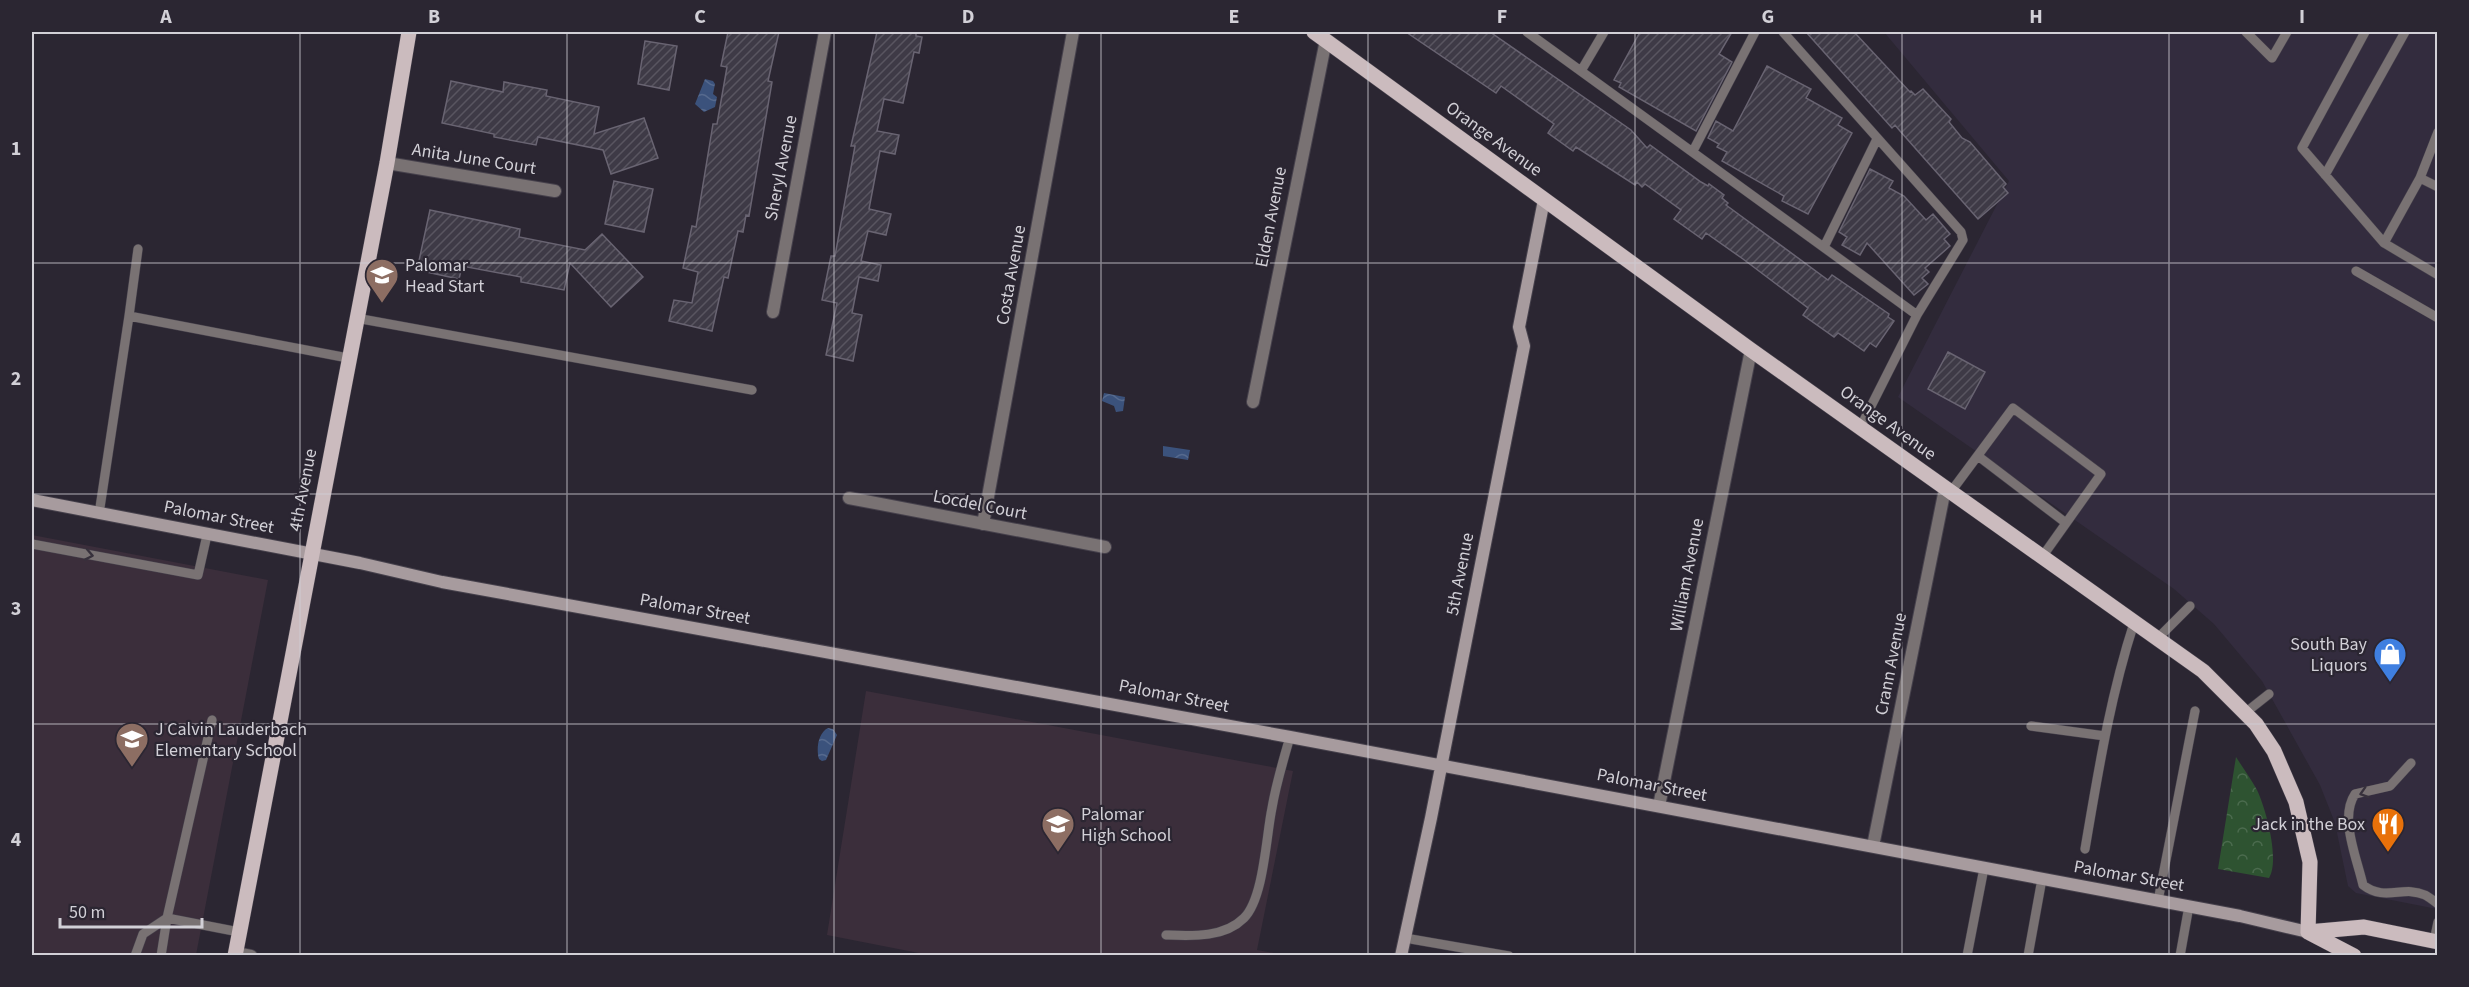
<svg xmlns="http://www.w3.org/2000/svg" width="2469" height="987" viewBox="0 0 2469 987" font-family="'Source Sans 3',sans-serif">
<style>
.built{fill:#332c3e}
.education{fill:#3b2e3b}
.park{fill:url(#park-crowns)}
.water{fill:url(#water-waves)}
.building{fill:url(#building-hatch);stroke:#696472;stroke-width:1.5}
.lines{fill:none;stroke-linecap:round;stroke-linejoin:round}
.lane-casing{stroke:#46414c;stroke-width:10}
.street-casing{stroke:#46414c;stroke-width:14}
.secondary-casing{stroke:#46414c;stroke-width:14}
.primary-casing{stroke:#46414c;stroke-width:16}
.lane{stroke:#797273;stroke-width:9}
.street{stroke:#797273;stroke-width:12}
.secondary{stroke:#a79b9e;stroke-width:12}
.primary{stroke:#cbbbbe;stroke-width:15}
.oneway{stroke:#37313c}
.grid{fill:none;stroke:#d2d0d7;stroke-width:1.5;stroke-opacity:0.55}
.labels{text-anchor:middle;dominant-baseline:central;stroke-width:4.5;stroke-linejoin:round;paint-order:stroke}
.street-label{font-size:18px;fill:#d2d0d7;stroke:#2b2632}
.poi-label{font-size:18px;fill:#d2d0d7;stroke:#2b2632;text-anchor:start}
.neatline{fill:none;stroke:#d2d0d7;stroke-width:2}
.grid-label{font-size:20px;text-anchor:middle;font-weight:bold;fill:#d2d0d7}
</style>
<defs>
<pattern id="park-crowns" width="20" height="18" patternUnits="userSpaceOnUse" patternTransform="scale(1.5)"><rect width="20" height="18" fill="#2e5331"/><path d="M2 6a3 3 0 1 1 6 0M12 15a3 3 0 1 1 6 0" fill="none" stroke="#4b6b4e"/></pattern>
<pattern id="water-waves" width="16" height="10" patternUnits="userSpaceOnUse" patternTransform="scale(1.5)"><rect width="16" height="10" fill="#3b527c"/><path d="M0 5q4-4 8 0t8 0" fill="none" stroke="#566a8e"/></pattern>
<pattern id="building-hatch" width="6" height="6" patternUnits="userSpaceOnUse" patternTransform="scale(1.5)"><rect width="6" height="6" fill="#3e3a46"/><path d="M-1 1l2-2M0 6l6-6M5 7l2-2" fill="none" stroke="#595560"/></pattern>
</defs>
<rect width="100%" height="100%" fill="#2b2632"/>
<path class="built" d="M1884 32H2437V909L2356 893 2348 886 2335 823 2320 785 2262 681 2214 624 2174 589 1898 397 2009 181Z"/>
<path class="education" d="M32 535 268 580 196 955H32Z
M866 691 1293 771 1257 950 1285 955 934 956 827 935Z"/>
<path class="park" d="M2236 757C2243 768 2251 779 2257 790 2266 809 2280 860 2269 878L2218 869Z"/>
<path class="water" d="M705 79 713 81 715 84 713 94 717 97 715 107 704 112 695 104Z
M1104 393 1125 397 1123 411 1116 412 1114 406 1102 401Z
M1163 446 1190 450 1188 460 1163 456Z
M828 728 833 729 837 735 826 760 822 761 819 759C816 749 818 733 828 728Z"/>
<path class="building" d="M728 32H779L768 81 772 82 749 216 746 215 743 232 738 231 728 278 724 277 712 331 669 321 674 300 692 303 698 272 683 268 692 226 696 227 713 124H717L727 67 721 66Z
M877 32H916V36L922 37 919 53 914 52 903 103 884 99 877 131 899 135 895 154 880 151 869 209 891 214 886 235 868 231 861 261 881 265 878 281 859 277 852 313 862 315 853 361 826 355 837 303 822 300 831 256H835L855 146H851Z
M1406 32H1490L1631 130 1647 148 1650 145 1701 182 1708 186 1709 184 1724 195 1722 198 1728 203 1726 205 1828 280 1832 275 1889 314 1888 317 1894 321 1876 347 1870 343 1864 351 1838 333 1834 337 1803 315 1808 308 1743 259 1706 233 1702 239 1674 219 1681 210 1645 184 1642 187 1637 182 1635 185 1576 147 1573 151 1548 133 1554 124 1501 86 1496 93Z
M1640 32H1732L1719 54 1732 62 1696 131 1619 87 1621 83 1614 80Z
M1806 32H1854L1910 92 1911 91 1915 95 1923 89 1951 119 1949 122 1962 138 1970 142 2006 184 2003 187 2008 193 1978 219 1900 131 1895 125 1892 128Z
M645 41 677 46 669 90 638 84Z
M1767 66 1811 89 1806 98 1842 118 1838 125 1852 133 1808 214 1782 201 1784 196 1722 161 1727 152 1717 147 1719 144 1708 138 1716 121 1733 131Z
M451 81 503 92 504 82 547 90 546 96 599 107 594 134 644 118 658 158 611 174 603 150 538 137 536 145 494 137V134L442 123Z
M1870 169 1893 181 1889 188 1904 196 1926 220 1933 214 1950 234 1944 239 1950 246 1925 268 1929 272 1922 278 1928 284 1914 295 1867 243 1860 255 1842 245 1847 237 1839 232Z
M614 181 653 189 644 232 605 224Z
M430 210 520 229 519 237 585 250 602 234 643 277 611 307 570 263 564 290 521 282V277L462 266 459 279 417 270Z
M1948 352 1985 372 1965 409 1928 389Z"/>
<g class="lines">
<g class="lane-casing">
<path id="lane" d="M1527 32 1917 315
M1783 32 1961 232 1963 240 1917 315 1861 426
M2246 32 2272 58 2287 32
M2365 32 2302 148 2384 243 2438 275
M1581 71 1604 32
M1693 151 1755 32
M2325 175 2405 32
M2420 178 2438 132
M2384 243 2420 178 2438 187
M1824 247 1877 139
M2356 271 2438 318
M129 316 138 249
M356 318 752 390
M1978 456 2066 523
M1950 493 2013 408 2101 474 2042 557
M99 514 129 316 348 358
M32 544 198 575 207 535
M2157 639 2190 606
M2245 713 2269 694
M212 720 167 918 239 932
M2031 726 2105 736
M2411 763 2390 786 2355 794C2339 818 2357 858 2363 885 2385 902 2403 885 2425 895 2429 897 2434 901 2438 904
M2085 849C2098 773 2110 697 2134 623
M2158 901 2195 711
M1166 935C1192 936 1224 938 1244 918 1264 898 1266 836 1272 808 1276 784 1283 761 1290 737
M1405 938 1509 956
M2434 941 2438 922
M135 956 143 934 167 918
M161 956 167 918
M1967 956 1984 868
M2028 956 2042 879
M2180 956 2189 906"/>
</g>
<g class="street-casing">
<path id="street" d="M387 163 555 191
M773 312 825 32
M1253 402 1326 40
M849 498 1105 547
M983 524 1073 32
M1659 806 1751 350
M1873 846 1945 489
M236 953 251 956"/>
</g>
<g class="secondary-casing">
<path id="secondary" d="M32 500 360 563 442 582 1290 737 2240 916 2308 932
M1401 956 1431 818 1524 346 1519 327 1544 200"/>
</g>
<g class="primary-casing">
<path id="primary" d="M1314 32 1751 350 2203 671 2256 724 2274 751 2296 802 2310 862 2308 932
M2308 932 2364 927 2438 942
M2308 932 2354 956
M235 956 387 163 409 32"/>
</g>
<use href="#lane" class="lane"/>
<use href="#street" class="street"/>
<use href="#secondary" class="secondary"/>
<use href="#primary" class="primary"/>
</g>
<defs><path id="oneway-chevron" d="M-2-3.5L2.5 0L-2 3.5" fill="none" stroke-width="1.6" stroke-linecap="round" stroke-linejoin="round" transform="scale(1.5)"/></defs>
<g class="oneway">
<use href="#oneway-chevron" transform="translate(89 555) rotate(11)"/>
<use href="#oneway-chevron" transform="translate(2364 793) rotate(163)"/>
</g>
<path class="grid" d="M300 32V956M567 32V956M834 32V956M1101 32V956M1368 32V956M1635 32V956M1902 32V956M2169 32V956M32 263H2438M32 494H2438M32 724H2438"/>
<defs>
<g id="school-pin" transform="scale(1.725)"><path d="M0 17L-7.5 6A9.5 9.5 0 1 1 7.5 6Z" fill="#8d6e63" stroke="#2b2632"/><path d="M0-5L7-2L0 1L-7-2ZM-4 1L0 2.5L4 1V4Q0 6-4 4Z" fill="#fff"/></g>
<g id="shop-pin" transform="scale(1.725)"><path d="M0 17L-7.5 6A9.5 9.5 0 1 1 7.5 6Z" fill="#3f7fe0" stroke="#2b2632"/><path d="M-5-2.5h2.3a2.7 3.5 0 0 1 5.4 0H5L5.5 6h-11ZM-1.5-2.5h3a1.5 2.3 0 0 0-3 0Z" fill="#fff"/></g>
<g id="restaurant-pin" transform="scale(1.725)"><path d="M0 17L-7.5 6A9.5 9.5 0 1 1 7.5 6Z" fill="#e8710a" stroke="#2b2632"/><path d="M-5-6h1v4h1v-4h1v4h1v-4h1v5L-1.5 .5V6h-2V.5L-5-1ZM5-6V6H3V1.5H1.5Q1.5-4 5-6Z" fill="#fff"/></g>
</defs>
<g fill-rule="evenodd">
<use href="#school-pin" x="382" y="275"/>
<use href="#shop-pin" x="2390" y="654"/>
<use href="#school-pin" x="132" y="739"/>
<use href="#school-pin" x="1058" y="824"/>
<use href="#restaurant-pin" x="2388" y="824"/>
</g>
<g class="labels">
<g class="street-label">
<text transform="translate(1494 139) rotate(36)">Orange Avenue</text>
<text transform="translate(474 159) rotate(9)">Anita June Court</text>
<text transform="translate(781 168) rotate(-79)">Sheryl Avenue</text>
<text transform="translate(1271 217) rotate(-79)">Elden Avenue</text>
<text transform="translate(1011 275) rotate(-80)">Costa Avenue</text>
<text transform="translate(1888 423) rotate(36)">Orange Avenue</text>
<text transform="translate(303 490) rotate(-79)">4th Avenue</text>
<text transform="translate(980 505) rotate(11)">Locdel Court</text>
<text transform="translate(219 517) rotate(11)">Palomar Street</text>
<text transform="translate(1460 574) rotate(-79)">5th Avenue</text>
<text transform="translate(1687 575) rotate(-79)">William Avenue</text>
<text transform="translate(695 609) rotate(10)">Palomar Street</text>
<text transform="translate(1891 664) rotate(-79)">Crann Avenue</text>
<text transform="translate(1174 696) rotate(11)">Palomar Street</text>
<text transform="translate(1652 785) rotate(11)">Palomar Street</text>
<text transform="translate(2129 876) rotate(10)">Palomar Street</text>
</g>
<g class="poi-label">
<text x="405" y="265">Palomar<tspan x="405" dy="21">Head Start</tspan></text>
<text x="2367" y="644" text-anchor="end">South Bay<tspan x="2367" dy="21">Liquors</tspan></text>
<text x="155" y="729">J Calvin Lauderbach<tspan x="155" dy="21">Elementary School</tspan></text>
<text x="1081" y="814">Palomar<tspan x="1081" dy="21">High School</tspan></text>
<text x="2365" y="824" text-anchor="end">Jack in the Box</text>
</g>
</g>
<rect width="2469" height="987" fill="none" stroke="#2b2632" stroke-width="66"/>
<path d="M60 918v9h142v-9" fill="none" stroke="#d2d0d7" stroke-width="3"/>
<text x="69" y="918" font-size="18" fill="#d2d0d7" stroke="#2b2632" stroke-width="4.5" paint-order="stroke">50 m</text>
<rect x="33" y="33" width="2403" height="921" class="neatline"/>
<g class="grid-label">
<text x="166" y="23">A</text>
<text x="434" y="23">B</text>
<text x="700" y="23">C</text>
<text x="968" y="23">D</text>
<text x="1234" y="23">E</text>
<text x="1502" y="23">F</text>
<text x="1768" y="23">G</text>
<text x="2036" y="23">H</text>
<text x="2302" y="23">I</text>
<text x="16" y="155">1</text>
<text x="16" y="385">2</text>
<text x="16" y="615">3</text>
<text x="16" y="846">4</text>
</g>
</svg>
